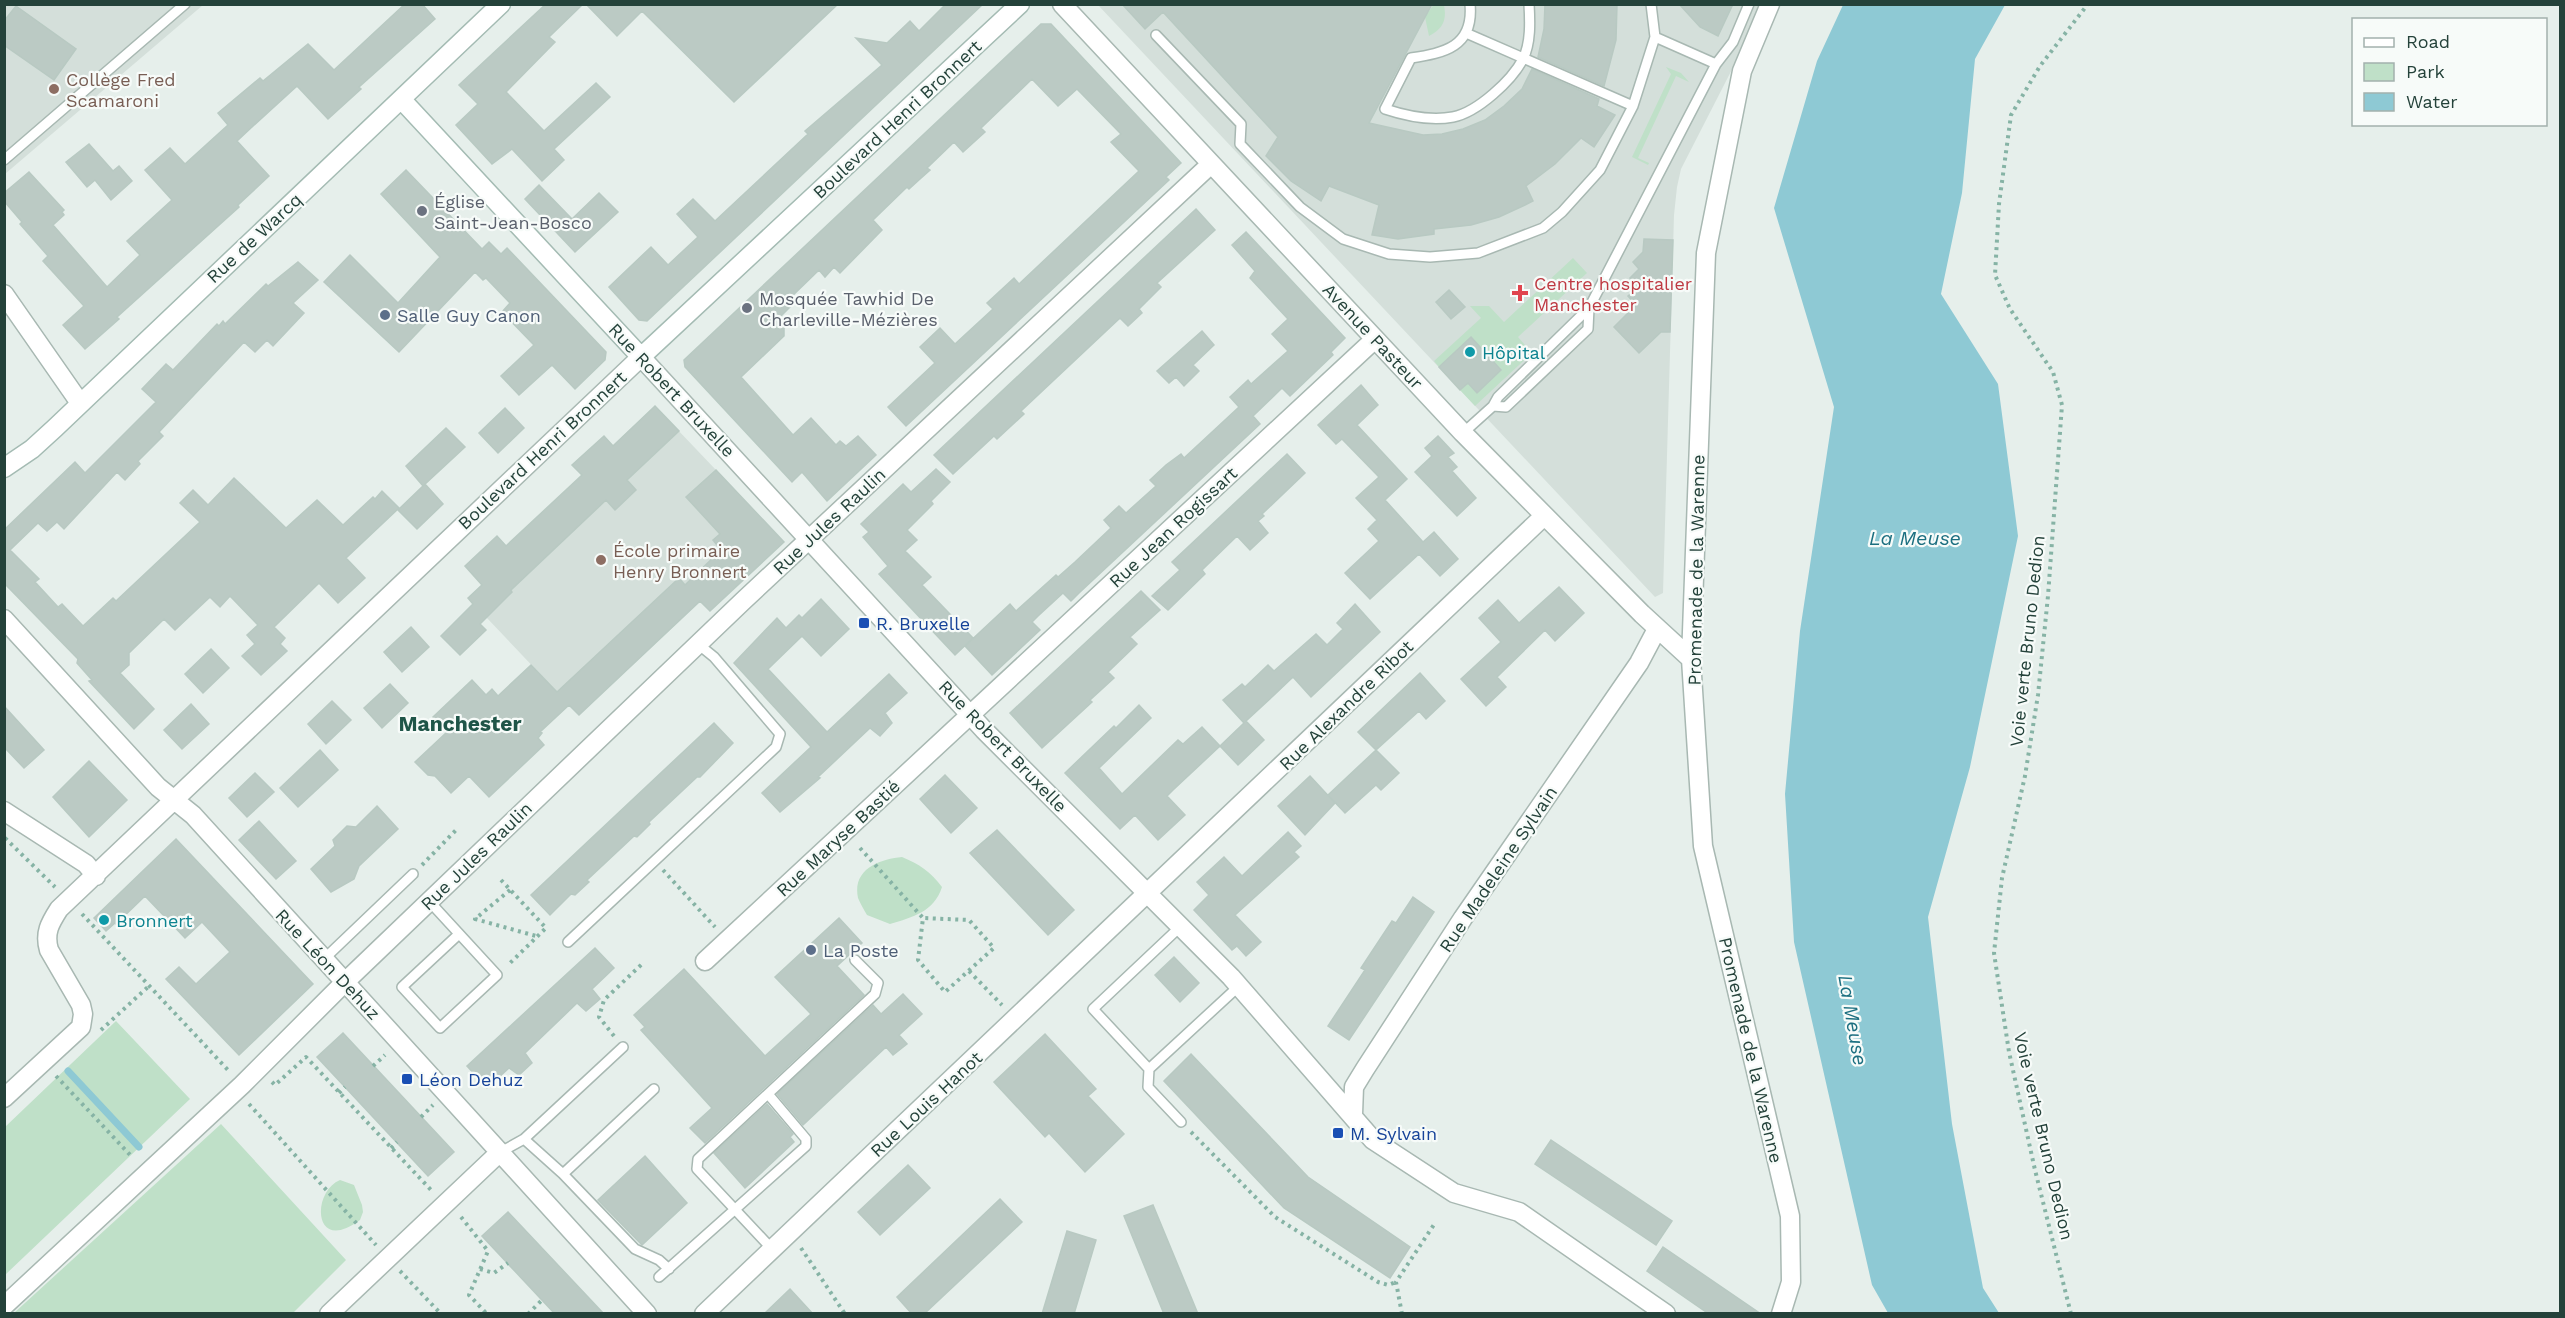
<svg xmlns="http://www.w3.org/2000/svg" width="2565" height="1318" viewBox="0 0 2565 1318" font-family="'Work Sans',sans-serif">
<style>
.built{fill:#d4dfda}
.green{fill:#bfe0c8}
.water{fill:#8ec9d4}
.lines{fill:none;stroke-linecap:round;stroke-linejoin:round}
.stream{stroke:#8ec9d4;stroke-width:7}
.building{fill:#bbcac4;stroke:#b8c9c2;stroke-width:1.5}
.lane-casing{stroke:#a8b8b2;stroke-width:12}
.street-casing{stroke:#a8b8b2;stroke-width:21}
.secondary-casing{stroke:#a4bbb3;stroke-width:21}
.path{stroke:#86b3a5;stroke-width:4;stroke-dasharray:3 4.5;stroke-linecap:butt}
.lane{stroke:#fff;stroke-width:9}
.street{stroke:#fff;stroke-width:18}
.secondary{stroke:#fff;stroke-width:18}
.education-dot{fill:#8d6e63;stroke:#f7fbf9;stroke-width:2}
.worship-dot{fill:#6b7280;stroke:#f7fbf9;stroke-width:2}
.health-dot{fill:#e0444e;stroke:#f7fbf9;stroke-width:2}
.service-dot{fill:#5c6f8a;stroke:#f7fbf9;stroke-width:2}
.culture-dot{fill:#0f9aa8;stroke:#f7fbf9;stroke-width:2}
.transit-dot{fill:#1a4fb4;stroke:#f7fbf9;stroke-width:2}
.labels{text-anchor:middle;dominant-baseline:central;stroke-width:4.5;stroke-linejoin:round;paint-order:stroke}
.education-label{font-size:18px;fill:#785e54;stroke:#f7fbf9;text-anchor:start}
.street-label{font-size:18px;fill:#24423a;stroke:#f7fbf9}
.worship-label{font-size:18px;fill:#5b616d;stroke:#f7fbf9;text-anchor:start}
.health-label{font-size:18px;fill:#be3a42;stroke:#f7fbf9;text-anchor:start}
.service-label{font-size:18px;fill:#4e5e75;stroke:#f7fbf9;text-anchor:start}
.culture-label{font-size:18px;fill:#0d838f;stroke:#f7fbf9;text-anchor:start}
.transit-label{font-size:18px;fill:#164399;stroke:#f7fbf9;text-anchor:start}
.water-label{font-size:20px;font-style:italic;fill:#1c6f80;stroke:#f7fbf9}
.quarter-label{font-size:21px;font-weight:bold;fill:#1f5548;stroke:#f7fbf9}
</style>
<rect width="100%" height="100%" fill="#e6efeb"/>
<path class="built" d="M5 5H203L5 174Z
M1098 5H1760L1745 44 1681 169 1677 187 1674 215 1663 593 1655 597Z
M655 406 716 470 687 497 720 534 713 541 746 576 710 611 700 602 579 715 468 598 482 584 465 566 497 536 507 546 582 476 572 465 604 436 613 445Z"/>
<path class="green" d="M1434 4 1444 5C1447 20 1443 29 1429 36L1425 17Z
M1666 67 1681 73 1689 82 1676 76 1638 158 1649 163 1648 165 1632 157 1671 74Z
M1573 258 1587 273 1518 337 1532 353 1475 406 1460 390 1468 383 1477 393 1501 369 1471 337 1439 367 1434 361 1481 318 1470 306H1489L1504 322Z
M902 857C919 864 931 872 942 887 934 912 913 917 890 924L867 915C864 910 860 903 858 898 852 869 880 859 902 857Z
M116 1021 190 1099 5 1275V1127Z
M221 1124 346 1260 293 1313H14Z
M340 1180 354 1185 362 1205 363 1212 360 1220C313 1255 311 1192 340 1180Z"/>
<path class="water" d="M1843 5H2005L1975 59 1962 193 1941 294 1998 384 2018 536 1970 767 1928 917 1952 1124 1983 1288 1999 1313H1888L1872 1285 1794 942 1785 794 1800 631 1834 407 1774 208 1817 61Z"/>
<g class="lines">
<path class="stream" d="M68 1071 139 1147"/>
</g>
<path class="building" d="M405 4H422L435 19 359 87 361 89 328 119 297 86 252 127 237 141 269 176 238 205 239 207 117 317 119 319 85 349 63 325 84 306 43 261 48 256 20 224 22 222 4 201V193L29 172 64 210 62 212 64 215 53 225 107 287 140 255 127 241 172 200 145 170 170 148 185 164 228 125 218 113 260 78 263 81 308 44 334 70Z
M546 4H583L549 37 555 42 506 92 544 131 596 83 610 97 554 149 564 160 542 181 512 149 492 164 456 125 478 104 459 85Z
M586 4H838L734 102 642 11 617 36Z
M946 4H983L647 321 639 320 609 287 651 247 668 265 698 237 677 214 693 199 715 221 808 134 805 131 882 65 856 38 887 43 910 21 919 31Z
M1122 4H1432L1369 123 1423 135 1442 134 1463 129 1485 120 1504 106 1522 89 1532 69 1599 99 1597 106 1615 115 1594 147 1581 138 1555 164 1526 186 1533 201 1525 205 1499 217 1471 225 1434 229V234L1398 239 1372 235 1379 205 1329 186 1321 201 1291 181 1266 156 1278 137 1163 12 1145 29Z
M1545 4H1617L1616 40 1604 86 1538 57 1544 29Z
M1679 4H1733L1718 36 1700 27Z
M16 6 76 49 54 80 4 45V21Z
M1041 24H1051L1181 163 1166 177 1169 180 1154 194 906 426 888 407 935 363 920 347 940 328 955 344 993 309 987 303 1014 278 1019 284 1139 171 1111 142 1121 134 1077 89 1058 106 1032 79 981 128 985 132 963 152 954 142 927 168 930 170 920 179 909 189 907 187 873 220 882 230 840 273 834 267 825 277 819 270 788 300 792 305 776 321 784 328V336L741 377 793 435 811 418 836 445 840 441 846 446 858 436 876 455 827 501 802 472 792 482 685 367 684 360Z
M89 144 113 171 119 166 132 181 111 200 95 180 87 187 66 162Z
M406 170 482 249 489 242 501 254 507 248 606 352 605 360 575 389 552 365 519 395 501 376 534 345 502 312 510 303 486 278 483 280 475 272 399 352 324 282 350 255 398 303 440 257 381 194Z
M539 185 572 219 599 193 618 212 575 252 525 199Z
M1196 209 1215 230 1157 283 1161 287 1139 309 1142 313 1128 326 1120 318 1021 411 1024 414 997 439 994 436 953 474 934 455Z
M1246 232 1345 338 1331 352 1333 355 1290 396 1282 388 1253 416 1260 424 1079 593 1071 601 1063 593 1038 616 1032 622 1040 630 992 675 965 646 1010 604 1016 611 1056 575 1058 577 1075 562 1111 528 1104 520 1119 506 1126 513 1156 486 1150 480 1166 465 1181 454 1184 458 1239 407 1230 397 1248 380 1251 384 1288 351 1272 334 1288 319 1250 278 1255 271 1232 245Z
M1644 239 1673 240 1670 332H1661L1639 353 1614 327 1636 305 1628 296 1638 287 1630 278 1639 269 1633 262 1643 252Z
M298 262 318 280 293 303 304 313 273 346 267 340 255 352 244 342 159 432 163 436 138 461 140 464 125 480 117 472 64 529 57 522 47 531 38 523 10 550 39 579 35 582 58 607 62 604 83 626 113 598 116 601 200 522 180 503 193 490 208 505 234 478 286 528 317 500 343 525 373 497 375 499 382 491 399 508 346 558 365 578 338 603 319 583 274 627 285 638 280 644 287 651 261 675 242 656 255 644 247 635 258 625 230 596 220 607 210 597 175 630 164 619 129 653V665L120 673 154 709 134 729 89 681 92 680 77 663 78 659 4 583V530L75 462 85 473 156 402 142 389 166 364 173 370 217 324 219 326 223 321 225 324 266 284 268 286Z
M1449 290 1465 307 1451 319 1436 302Z
M1202 331 1214 345 1193 365 1199 371 1184 386 1176 377 1169 383 1157 371Z
M1471 337 1501 370 1477 393 1468 383 1460 390 1439 367Z
M1361 385 1378 405 1357 425 1407 479 1385 500 1423 542 1434 532 1458 559 1440 576 1419 554 1370 599 1345 573 1379 541 1368 529 1377 520 1356 498 1379 477 1342 439 1336 444 1318 425Z
M655 406 679 431 627 480 636 490 615 510 606 500 511 590 512 592 480 624 486 630 460 655 441 636 473 604 468 598 482 585 465 566 497 536 506 546 582 475 572 465 604 436 613 446Z
M505 408 524 428 498 453 479 433Z
M446 428 465 447 423 486 406 466Z
M1438 436 1454 453 1448 457 1457 467 1452 471 1476 498 1457 516 1415 472 1432 456 1425 448Z
M1287 454 1305 473 1262 514 1264 516 1258 521 1268 533 1250 550 1237 536 1202 570 1205 574 1168 610 1152 596 1180 570 1172 562Z
M936 469 950 482 931 501 933 504 907 530 917 540 905 551 931 577 922 585 973 638 955 655 879 574 888 566 863 537 869 532 861 524 903 484 911 492Z
M716 470 784 542 710 611 700 601 579 715 569 705 540 732 542 733 538 738 544 745 489 797 469 776 451 793 435 776 428 775 415 762 447 732 433 717 472 680 486 695 492 689 498 696 531 665 557 692 679 578 685 585 721 550 713 540 720 534 686 497Z
M425 484 443 504 417 529 398 510Z
M1559 587 1584 613 1555 641 1545 630 1497 677 1506 687 1486 706 1461 679 1501 642 1479 618 1498 600 1519 623Z
M1141 591 1160 610 1130 637 1137 644 1108 672 1114 678 1090 700 1092 702 1042 748 1010 713Z
M821 599 849 629 821 656 802 636 768 669 827 732 889 674 907 693 885 713 892 723 880 736 870 728 818 777 820 778 780 812 762 793 811 747 734 663 777 618 786 628 799 615 802 618Z
M1355 604 1380 632 1311 697 1293 677 1273 696 1246 721 1264 740 1238 765 1220 746 1173 790 1167 796 1185 815 1158 840 1135 815 1120 829 1065 773 1114 726 1116 728 1139 705 1151 718 1099 768 1122 794 1178 740 1183 744 1202 727 1220 746 1244 723 1223 700 1242 684 1245 687 1268 665 1274 671 1316 634 1327 645 1343 629 1337 623Z
M411 627 429 647 402 672 384 652Z
M211 649 229 668 203 693 185 674Z
M1420 673 1445 701 1426 719 1419 711 1376 750 1399 773 1381 790 1376 785 1345 813 1328 795 1376 750 1358 732Z
M390 684 408 703 382 728 364 708Z
M332 701 351 720 326 744 308 724Z
M191 704 209 724 182 749 164 730Z
M4 706 44 750 24 768 4 747Z
M714 723 733 743 700 777H697L649 822 650 824 637 837 634 836 587 880 589 882 575 895 571 894 550 915 531 895Z
M320 750 338 770 298 807 280 788Z
M89 761 127 800 89 837 53 797Z
M255 773 274 792 247 817 229 798Z
M945 775 977 808 951 833 920 799Z
M1310 776 1335 803 1305 835 1278 806Z
M377 806 398 829 359 866 354 879 331 892 311 869 335 846 333 840 347 826 356 827Z
M259 821 296 861 276 879 239 840Z
M997 830 1074 910 1048 935 970 853Z
M1288 832 1301 846 1294 852 1299 857 1235 915 1261 942 1246 956 1237 946 1232 950 1194 910 1209 895 1197 882 1224 857 1242 876Z
M176 839 313 984 239 1055 166 979 179 967 196 984 230 952 202 922 185 938 145 896 116 924 115 923 106 931 94 918Z
M1413 897 1434 912 1349 1040 1328 1026 1365 970 1361 968 1392 921 1396 923Z
M839 918 862 943 837 966 864 995 705 1143 690 1128 712 1108 641 1030 645 1027 634 1015 684 969 765 1056 811 1014 775 977Z
M595 948 614 968 592 989 600 999 586 1011 577 1003 525 1053 532 1063 519 1075 509 1068 487 1088 467 1066Z
M1174 957 1199 983 1180 1002 1155 975Z
M903 994 922 1014 899 1035 907 1044 893 1055 886 1047 803 1125 777 1094 873 1005 881 1014Z
M343 1033 454 1152 428 1176 317 1057Z
M1045 1034 1096 1089 1088 1096 1124 1134 1085 1172 1049 1133 1045 1137 994 1082Z
M1191 1054 1308 1177 1410 1247 1390 1278 1284 1208 1164 1081Z
M767 1104 793 1134 790 1137 794 1142 745 1188 714 1153Z
M1551 1140 1672 1221 1656 1245 1535 1164Z
M645 1156 687 1203 642 1245 598 1200Z
M908 1165 930 1188 880 1235 858 1212Z
M1000 1199 1022 1222 924 1314H912L897 1297Z
M1153 1205 1198 1314H1164L1124 1216Z
M508 1212 604 1314H555L482 1236Z
M1067 1231 1096 1240 1074 1314H1042Z
M1663 1247 1761 1314H1709L1647 1271Z
M790 1289 813 1314H764Z"/>
<g class="lines">
<g class="lane-casing">
<path id="lane" d="M1470 4C1474 47 1444 53 1411 58L1385 109C1406 116 1431 121 1453 117 1478 112 1512 80 1523 59 1531 43 1530 21 1529 4
M1651 4 1655 37
M1466 33 1633 106
M1156 35 1241 124 1240 144 1300 207 1343 239 1389 254 1430 257 1478 253 1543 228 1562 212 1600 170 1633 106 1655 37 1716 64
M4 160 185 4
M1589 308 1716 64 1733 42 1749 4
M1463 433 1493 406 1498 397 1589 308 1588 329 1506 407 1493 406
M429 901 497 975 440 1028 402 987 459 934
M1181 926 1093 1009 1149 1069 1148 1087 1181 1122
M568 942 776 747 780 734 714 657 698 644
M323 960 413 874
M1149 1069 1239 986
M524 1139 563 1174 635 1249 659 1260 669 1269
M499 1153 524 1139 623 1047
M563 1174 654 1089
M772 1249 697 1169 698 1159 875 994 878 983 855 960
M659 1277 806 1146V1139L768 1094"/>
</g>
<g class="street-casing">
<path id="street" d="M1062 4 1463 433 1642 614 1691 659
M1770 4 1742 71 1706 253 1691 659 1703 846 1790 1216 1791 1282 1781 1314
M4 294 80 403
M4 619 158 787 193 815 647 1314
M4 811 86 864 96 876
M705 961 1375 339
M4 1098 81 1027 83 1014 81 1005 49 950C44 933 50 923 59 909L641 357 984 730 1231 977 1373 1140 1454 1193 1519 1212 1666 1314
M1353 1114 1354 1087 1365 1069 1463 918 1639 663 1657 629
M4 1306 242 1085 345 982 743 601 1211 164
M329 1314 499 1153
M704 1314 1544 516"/>
</g>
<g class="secondary-casing">
<path id="secondary" d="M401 99 641 357 1020 4
M4 468 32 449 55 428 501 4"/>
</g>
<path class="path" d="M5 838 55 887
M860 848 923 918 918 960 945 992 994 948 969 920 923 918
M422 865 457 829
M663 870 715 927
M501 880 546 928 508 965
M510 890 475 919 536 936
M82 914 228 1070
M969 971 1002 1005
M101 1030 149 986
M614 1036 599 1017 604 1000 642 964
M373 1066 385 1055
M56 1076 133 1158
M272 1082 275 1085 306 1057 431 1190
M339 1093 345 1087
M249 1104 376 1245
M421 1117 433 1105
M1191 1132 1275 1217 1378 1282 1388 1285 1396 1282
M391 1148 397 1142
M461 1217 488 1251 469 1295 487 1314
M801 1248 845 1314
M480 1269 494 1273 508 1263
M400 1271 441 1314
M528 1314 542 1300
M1402 1314 1396 1282 1435 1223
M2071 1314 2035 1170 2009 1052 1994 953 2002 878 2025 776 2038 695 2048 596 2062 405 2053 372 2010 309 1995 275 1999 204 2011 115 2040 66 2088 4"/>
<use href="#lane" class="lane"/>
<use href="#street" class="street"/>
<use href="#secondary" class="secondary"/>
</g>
<g class="education-dot">
<circle cx="54" cy="89" r="6"/>
<circle cx="601" cy="560" r="6"/>
</g>
<g class="worship-dot">
<circle cx="422" cy="211" r="6"/>
<circle cx="747" cy="308" r="6"/>
</g>
<path class="health-dot" d="M1517 284h6v6h6v6h-6v6h-6v-6h-6v-6h6z"/>
<g class="service-dot">
<circle cx="385" cy="315" r="6"/>
<circle cx="811" cy="950" r="6"/>
</g>
<g class="culture-dot">
<circle cx="1470" cy="352" r="6"/>
<circle cx="104" cy="920" r="6"/>
</g>
<g class="transit-dot">
<rect x="858" y="617" width="12" height="12" rx="3"/>
<rect x="401" y="1073" width="12" height="12" rx="3"/>
<rect x="1332" y="1127" width="12" height="12" rx="3"/>
</g>
<g class="labels">
<g class="education-label">
<text x="66" y="79">Collège Fred<tspan x="66" dy="21">Scamaroni</tspan></text>
<text x="613" y="550">École primaire<tspan x="613" dy="21">Henry Bronnert</tspan></text>
</g>
<g class="street-label">
<text transform="translate(897 119) rotate(-43)">Boulevard Henri Bronnert</text>
<text transform="translate(254 238) rotate(-43)">Rue de Warcq</text>
<text transform="translate(1373 336) rotate(47)">Avenue Pasteur</text>
<text transform="translate(672 390) rotate(47)">Rue Robert Bruxelle</text>
<text transform="translate(542 450) rotate(-43)">Boulevard Henri Bronnert</text>
<text transform="translate(829 521) rotate(-43)">Rue Jules Raulin</text>
<text transform="translate(1173 527) rotate(-43)">Rue Jean Rogissart</text>
<text transform="translate(1696 570) rotate(-89)">Promenade de la Warenne</text>
<text transform="translate(2027 641) rotate(-84)">Voie verte Bruno Dedion</text>
<text transform="translate(1346 705) rotate(-44)">Rue Alexandre Ribot</text>
<text transform="translate(1003 746) rotate(46)">Rue Robert Bruxelle</text>
<text transform="translate(838 838) rotate(-43)">Rue Maryse Bastié</text>
<text transform="translate(476 856) rotate(-44)">Rue Jules Raulin</text>
<text transform="translate(1498 869) rotate(-56)">Rue Madeleine Sylvain</text>
<text transform="translate(328 964) rotate(47)">Rue Léon Dehuz</text>
<text transform="translate(1751 1050) rotate(77)">Promenade de la Warenne</text>
<text transform="translate(926 1104) rotate(-43)">Rue Louis Hanot</text>
<text transform="translate(2044 1136) rotate(77)">Voie verte Bruno Dedion</text>
</g>
<g class="worship-label">
<text x="434" y="201">Église<tspan x="434" dy="21">Saint-Jean-Bosco</tspan></text>
<text x="759" y="298">Mosquée Tawhid De<tspan x="759" dy="21">Charleville-Mézières</tspan></text>
</g>
<g class="health-label">
<text x="1534" y="283">Centre hospitalier<tspan x="1534" dy="21">Manchester</tspan></text>
</g>
<g class="service-label">
<text x="397" y="315">Salle Guy Canon</text>
<text x="823" y="950">La Poste</text>
</g>
<g class="culture-label">
<text x="1482" y="352">Hôpital</text>
<text x="116" y="920">Bronnert</text>
</g>
<g class="transit-label">
<text x="876" y="623">R. Bruxelle</text>
<text x="419" y="1079">Léon Dehuz</text>
<text x="1350" y="1133">M. Sylvain</text>
</g>
<g class="water-label">
<text x="1915" y="538">La Meuse</text>
<text transform="translate(1853 1020) rotate(80)">La Meuse</text>
</g>
<g class="quarter-label">
<text x="460" y="723">Manchester</text>
</g>
</g>
<rect width="2565" height="1318" fill="none" stroke="#24423a" stroke-width="12"/>
<rect x="2352" y="18" width="195" height="108" fill="#f7fbf9" stroke="#a3b1ad" stroke-width="1.5"/>
<rect x="2364" y="38" width="30" height="9" fill="#ffffff" stroke="#a3b1ad" stroke-width="1.5"/>
<text x="2406" y="48" font-size="18" fill="#24423a">Road</text>
<rect x="2364" y="63" width="30" height="18" fill="#bfe0c8" stroke="#a3b1ad" stroke-width="1.5"/>
<text x="2406" y="78" font-size="18" fill="#24423a">Park</text>
<rect x="2364" y="93" width="30" height="18" fill="#8ec9d4" stroke="#a3b1ad" stroke-width="1.5"/>
<text x="2406" y="108" font-size="18" fill="#24423a">Water</text>
</svg>
